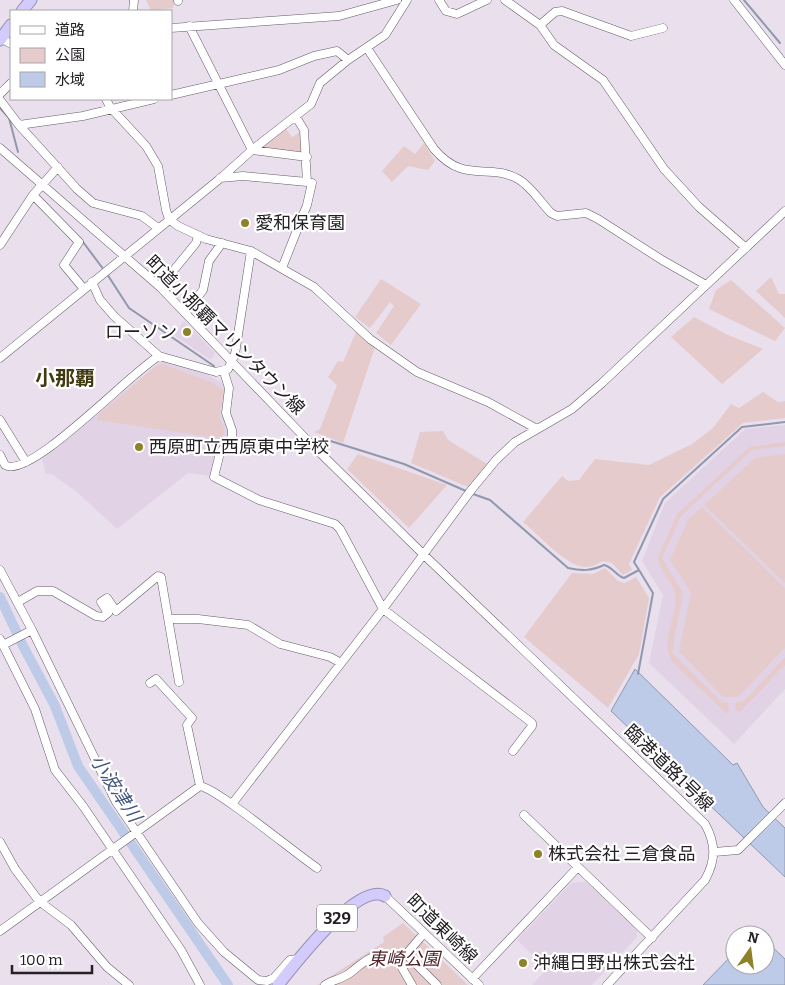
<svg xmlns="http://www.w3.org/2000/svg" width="785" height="985" viewBox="0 0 785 985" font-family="Bitter,'Noto Sans JP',serif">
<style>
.built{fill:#e2d2e5}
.green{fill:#e5cbcc}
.water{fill:#becbe8;stroke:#9098ae}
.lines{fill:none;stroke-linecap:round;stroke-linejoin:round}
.stream{stroke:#9098ae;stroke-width:2}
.river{stroke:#becbe8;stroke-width:10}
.minor-casing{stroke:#655c67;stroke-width:9}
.highway-casing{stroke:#968fb1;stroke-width:13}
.minor{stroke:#fff;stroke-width:8}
.highway{stroke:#d4cbfd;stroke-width:11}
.poi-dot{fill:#8f8128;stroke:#fff;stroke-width:2}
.labels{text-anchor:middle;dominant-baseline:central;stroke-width:4.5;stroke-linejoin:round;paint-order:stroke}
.shield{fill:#fff;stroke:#666366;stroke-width:1}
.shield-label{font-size:16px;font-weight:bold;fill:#242025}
.poi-label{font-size:18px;fill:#242025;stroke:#fff;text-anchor:start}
.street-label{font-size:18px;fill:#242025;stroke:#fff}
.park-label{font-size:18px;font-style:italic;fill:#532227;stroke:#fff}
.water-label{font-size:19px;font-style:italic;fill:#445781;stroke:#fff}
.quarter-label{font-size:20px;font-weight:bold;fill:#413a10;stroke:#fff}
</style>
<rect width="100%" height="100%" fill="#eadfec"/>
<path class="built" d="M184 321 215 353 211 360 174 335Z
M162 360 206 374 226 385 230 432 211 476 188 473 117 529 77 492 52 474H46L42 459Z
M785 425V689L734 744 649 663 663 595 642 561 665 503 745 429Z
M586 882 637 930V937L592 985H532L547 969 517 940 571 883Z"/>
<path class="green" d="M146 0H176L173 8 151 11Z
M285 128 292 137 302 131 305 155 262 149 261 146Z
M424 143 435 161 428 170 408 166 392 182 382 171 404 146 415 154Z
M771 277 779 294H785V318L756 291Z
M381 279 421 304 391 345 376 333 394 306 390 302 370 328 355 317Z
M731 280 785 328 775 341 709 309 716 290Z
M694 317 728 335 763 349 722 384 671 337Z
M356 332 375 347 343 443 314 432 320 429 337 385 328 377 338 361 343 362Z
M163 364 213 383 224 391 219 416 224 428 223 439 97 420 98 415 155 367Z
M763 392 778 402 785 401V418L743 423 660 497 629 564 632 570 623 575 612 563 603 561C597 564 592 567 585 567 567 567 537 533 523 522L562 476 568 481 579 480 595 459 649 465 692 444 713 428 731 404 739 408Z
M443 431 448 440 487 464 468 487 411 463 420 432Z
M785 442V446L752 450 681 516 662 558 683 593 672 653 722 702 728 703 729 713H726L672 662C661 642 674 621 676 600 677 583 658 573 658 557L677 514 745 451 750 447Z
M358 454 447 485 409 528 347 469Z
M785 454V583L704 505 755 458Z
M702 507 785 588V648L738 697H723L679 651 691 592 670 560 689 518Z
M605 568 618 581 625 583 636 577 649 598 639 654 608 708 524 637 572 573 593 574Z
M785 657V665L740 712 736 710 735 702H743Z
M403 923 468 985H317L384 942 383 937Z"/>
<path class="water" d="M635 669 733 765 737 763 763 807 785 828V877L611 711Z
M765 940 785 959V985H703L735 952V965H765Z"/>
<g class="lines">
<path class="stream" d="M744 0 780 43
M0 108 9 118 18 152
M83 242 104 270
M107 274 129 308 214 366
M321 438 404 464 466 491
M473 494 490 500 568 568C582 571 591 571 604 565 613 567 616 576 624 578L639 570 653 593 638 674
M639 570 634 562 663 499 742 427 785 422"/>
<path class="river" d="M0 597 22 644 55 706 78 766 228 985"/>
<g class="minor-casing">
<path id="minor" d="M178 0V1
M439 0 446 11 457 14 487 0
M505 0 540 25 554 45 603 80 664 169 699 207 746 248
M734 0 785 65
M133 11 134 0
M540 25 555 12 562 11 631 36 663 28
M189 26 252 150
M171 28 339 16 397 0
M1 38 11 44
M367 48 434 149C465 185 487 162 518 179 531 186 541 203 551 213L557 216 586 213 598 219 662 260 706 285
M0 94 11 83
M171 95 279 70 314 56 337 51 348 60
M106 99 110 107 146 146 158 166 166 210 169 219 178 226 206 239 251 251 314 287 370 339 417 372 488 402 537 429
M0 100 19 125 77 189 93 203 142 216 158 228
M19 125 83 116 154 99
M0 148 160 287 308 441 423 554 705 824C716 844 716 860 705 880L607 985
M252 150 307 157
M220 178 243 176 307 182
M33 195 79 242 64 265 84 289
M0 245 33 195 58 167
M282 268 307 205 312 183 307 182 304 130 296 117
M92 282 100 300 114 316 159 356 216 372 228 369 235 354 251 251
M160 287 196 243 198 236
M185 313 203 290 209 261 222 243
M0 358 222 177 252 150 311 104 320 83 348 60 385 35 407 0
M224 372 229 388 226 413 232 430V437L220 453 214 477 259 500 335 524 340 529 383 609 532 723V726L513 751
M0 420 26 462
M0 455 5 465C29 481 133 370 159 356
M0 570 32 630 116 802 198 923 224 952 258 980 267 981 274 978 290 960 299 959
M18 602 37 591H53L96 616 103 617 108 613 101 602 107 598 116 611 158 576 161 577 179 682
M169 619H198L248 625 280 644 330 657 341 663
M0 639 35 709 55 770 83 806 181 950 200 985
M3 645 32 630
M150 683 156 679 192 718 187 725 200 786
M232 804 383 609 472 489 496 460 515 442 572 409 602 383 785 211
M524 815 652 938
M0 842 15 869 39 901 71 925 107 967 129 985
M714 852 738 850 785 803
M385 896 479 985
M0 931 200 786C218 789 296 854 317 868
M420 938 408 952 410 958 437 985
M472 979 578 867
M325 985C332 980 342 979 350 973 367 960 374 949 398 961L412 985"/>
</g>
<g class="highway-casing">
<path id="highway" d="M22 11 31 0
M0 40 11 25
M278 985C294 965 358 881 385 896"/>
</g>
<use href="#minor" class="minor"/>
<use href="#highway" class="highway"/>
</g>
<g class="poi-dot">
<circle cx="245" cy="223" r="5"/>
<circle cx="187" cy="332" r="5"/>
<circle cx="139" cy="447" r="5"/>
<circle cx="538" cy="854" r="5"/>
<circle cx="523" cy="963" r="5"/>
</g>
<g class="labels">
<rect class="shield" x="317" y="904.5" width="40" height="27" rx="4"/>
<g class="shield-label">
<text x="337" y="918">329</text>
</g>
<g class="poi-label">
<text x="255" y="223">愛和保育園</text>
<text x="177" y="332" text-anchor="end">ローソン</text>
<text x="149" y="447">西原町立西原東中学校</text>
<text x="548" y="854">株式会社 三倉食品</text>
<text x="533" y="963">沖縄日野出株式会社</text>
</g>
<g class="street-label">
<text transform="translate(225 335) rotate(45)">町道小那覇マリンタウン線</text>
<text transform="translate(669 768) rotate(44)">臨港道路1号線</text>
<text transform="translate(442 929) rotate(44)">町道東崎線</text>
</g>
<g class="park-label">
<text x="404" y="959">東崎公園</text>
</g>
<g class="water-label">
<text transform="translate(116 788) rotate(57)">小波津川</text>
</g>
<g class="quarter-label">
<text x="65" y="378">小那覇</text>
</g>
</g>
<rect x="10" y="10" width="162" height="90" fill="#ffffff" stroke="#a7a6a8"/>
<rect x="20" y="26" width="25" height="8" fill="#ffffff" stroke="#a7a6a8"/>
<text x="55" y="35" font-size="15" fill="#242025">道路</text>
<rect x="20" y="48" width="25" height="15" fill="#e5cbcc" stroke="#a7a6a8"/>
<text x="55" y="60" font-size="15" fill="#242025">公園</text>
<rect x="20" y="72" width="25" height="15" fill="#becbe8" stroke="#a7a6a8"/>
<text x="55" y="85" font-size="15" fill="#242025">水域</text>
<g transform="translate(750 950) rotate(14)"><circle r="24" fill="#ffffff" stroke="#a7a6a8"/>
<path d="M0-4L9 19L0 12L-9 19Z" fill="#8f8128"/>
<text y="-8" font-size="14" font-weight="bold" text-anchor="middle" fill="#242025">N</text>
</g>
<path d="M12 965v8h80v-8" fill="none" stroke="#242025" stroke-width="2.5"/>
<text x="20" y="965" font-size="15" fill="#242025" stroke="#ffffff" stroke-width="4" paint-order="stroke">100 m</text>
</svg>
